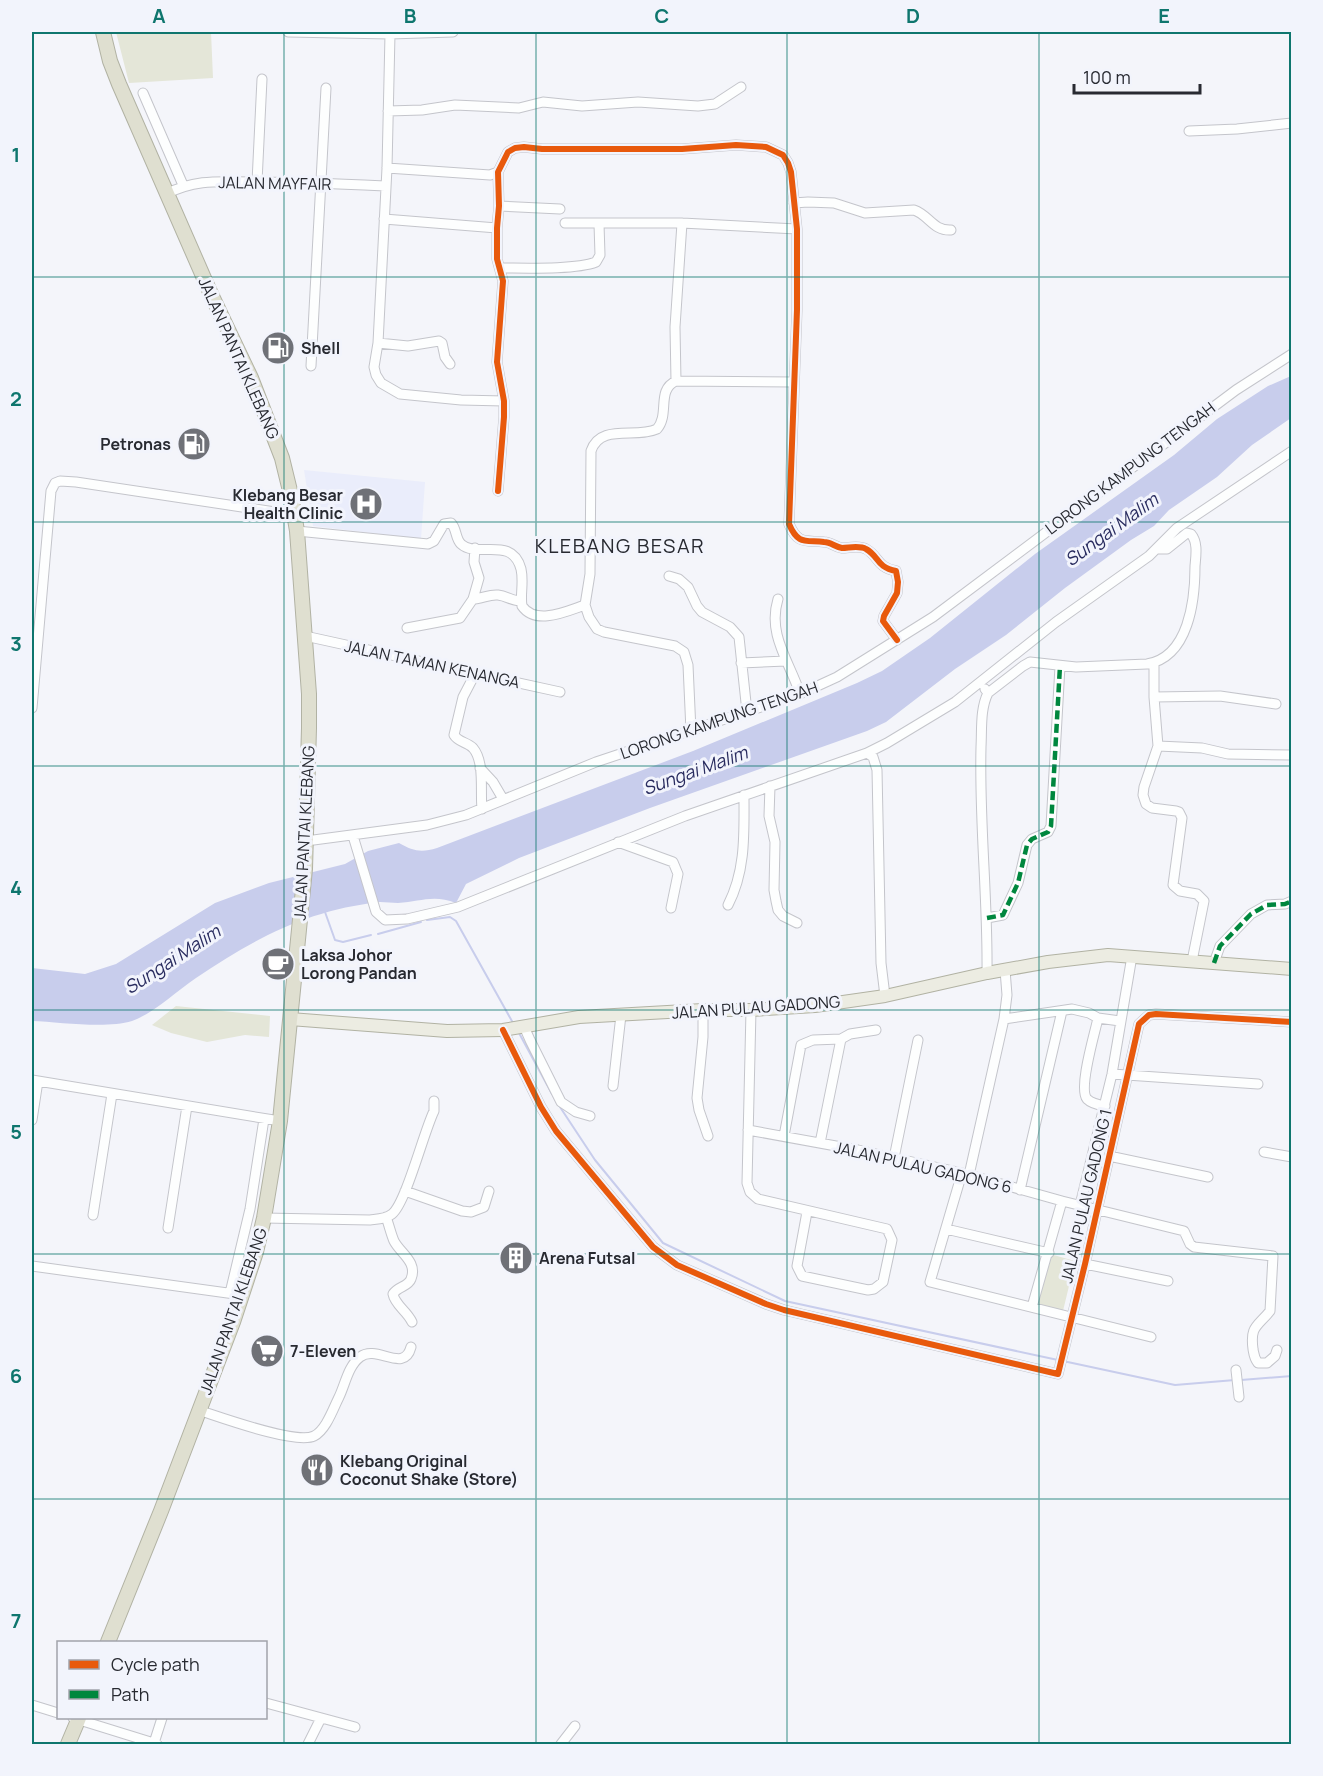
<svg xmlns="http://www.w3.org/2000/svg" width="1323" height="1776" viewBox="0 0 1323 1776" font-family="Manrope,sans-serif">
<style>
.built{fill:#eaedfb}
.green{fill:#e4e6d8}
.water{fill:#c8cdec}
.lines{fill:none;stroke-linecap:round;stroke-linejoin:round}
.stream{stroke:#c8cdec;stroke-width:2}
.minor-casing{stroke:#c4c5cb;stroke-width:11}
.major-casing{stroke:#b1b2a3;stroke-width:14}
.highway-casing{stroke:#b1b2a3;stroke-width:16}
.minor{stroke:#fdfefe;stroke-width:9}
.major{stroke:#ecece2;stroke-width:12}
.highway{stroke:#dfdfd0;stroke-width:14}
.quiet{stroke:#00873e;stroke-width:4.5;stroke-dasharray:9 4.5;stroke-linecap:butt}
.cycleway-casing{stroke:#f2f4fc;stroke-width:10}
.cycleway{stroke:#e8590c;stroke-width:6}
.grid{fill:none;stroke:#0f766e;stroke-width:1.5;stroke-opacity:0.55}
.labels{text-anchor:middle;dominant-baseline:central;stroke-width:6;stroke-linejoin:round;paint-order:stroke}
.street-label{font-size:16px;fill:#282a31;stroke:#f2f4fc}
.poi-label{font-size:16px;font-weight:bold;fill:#282a31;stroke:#f2f4fc;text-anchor:start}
.water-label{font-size:18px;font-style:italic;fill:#292c5f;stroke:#f2f4fc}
.quarter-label{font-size:20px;letter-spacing:1.5px;fill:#282a31;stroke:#f2f4fc}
.neatline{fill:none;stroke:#0f766e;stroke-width:2}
.grid-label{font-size:20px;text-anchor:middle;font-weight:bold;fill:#0f766e}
</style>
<rect width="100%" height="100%" fill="#f4f5fa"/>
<path class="built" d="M304 470 425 482 421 539 313 526Z"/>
<path class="green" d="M116 32H211L213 78 129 83Z
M176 1006 270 1016 269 1037 245 1035 207 1042 171 1033 152 1025Z
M1050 1254 1075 1261 1063 1311 1038 1305Z"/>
<path class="water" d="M1291 376V418L1252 445 1217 477 1169 510 1154 526 1131 540 1065 588 1006 635 955 669 886 722 867 731 650 808 519 858 466 884 456 903C433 894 420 902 398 903 392 903 386 902 380 902 308 910 255 938 196 978 175 992 156 1012 132 1021 106 1029 59 1022 32 1021V968L85 974 116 964 215 903 269 883 345 864 368 851 399 843C413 851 421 853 437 848L693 751 857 683 882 671 930 638 1035 554 1174 455 1217 419 1268 386Z"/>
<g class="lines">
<path class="stream" d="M325 912 335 940 343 942 371 935
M427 920 450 917 456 921 513 1023
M378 934 421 922
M519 1033 552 1094
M558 1104 595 1160 663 1243 785 1301 1058 1360
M1063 1361 1175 1385 1235 1380
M1241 1380 1292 1376"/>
<g class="minor-casing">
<path id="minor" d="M288 32 390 34 453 32
M390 34 387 168 378 343 374 367 376 375 381 383 400 394 461 400 504 401
M143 93 183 185
M388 111 422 110 455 105 519 108 543 102 582 106 638 102 698 106 715 104 741 87
M1189 131 1237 129 1292 123
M387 168 490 175 498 172
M257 182 262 79
M166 194C197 178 222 182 256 182 299 182 342 184 385 186
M794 203 808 202 834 203 865 213 914 210C929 215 933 231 951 230
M499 206 560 209
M384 219 497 228
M565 223H682L797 229
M500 268C524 268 575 270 596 262L600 255 599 224
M378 343 408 346 439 341 442 343 445 357 450 364
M311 366 326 88
M676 381 675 327 682 223
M498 491 504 417V401L497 362 503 281 497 259V228L499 206 498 172 508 152 515 148 524 147 542 149H682L736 145 766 147 783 155 788 163 791 172 797 229V310L789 524C798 545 805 540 824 542 831 542 835 547 842 548 849 548 859 545 866 549 879 556 876 567 896 571L898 582 897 593 884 616 883 621 897 640
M297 531 428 544 434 541 444 524 451 523C457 529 455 538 461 544 477 559 512 535 521 569 524 582 520 594 522 606 536 626 567 611 585 605
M669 576 679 579 688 587 697 606 702 612 730 627 739 637 747 712
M473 599 479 578 474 562 475 548
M778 599C767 635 790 662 800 694
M407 628 460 618 473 599C482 599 489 594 498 595 507 596 512 601 521 601
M305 636 560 692
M741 663 786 661
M1154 663V697L1158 746 1144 787 1143 795 1146 804 1152 808 1176 811 1179 812 1182 818 1173 885 1180 891 1197 894 1204 901 1192 961
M475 674 463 697 454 735C458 742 467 742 473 748 485 762 480 791 482 809
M985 689 988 693C980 709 982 729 981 747 979 822 988 898 987 973
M988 693 1023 666 1030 662 1076 667 1147 664C1189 657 1195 600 1195 566 1196 555 1198 542 1191 534L1187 533 1167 549H1156
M1154 697 1220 696 1276 704
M32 708 51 491 55 483 60 481 76 482 295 515
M691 731 688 665 684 652 675 646 604 632 597 629 589 617 585 605 590 574 591 451C600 423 636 439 657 429 670 414 656 390 676 381L794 382
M1158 746 1202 748 1228 754 1292 755
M867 753 873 757 877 770 881 963 885 996
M480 768 493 782 503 799
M770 786 769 816 775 842 774 890 776 901 778 910 783 916 797 923
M353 836 376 912 385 920 407 919 458 907 685 816 867 753 887 743 955 702 1056 622 1149 556 1177 528 1292 451
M306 841 427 825 466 815 596 762 800 694 837 677 933 617 1236 390 1292 354
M618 842 673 862 678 874 671 908
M728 905C746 870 744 833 744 795
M987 918 1003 915 1018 883 1027 845 1032 839 1048 832 1051 826 1060 666
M1214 963 1220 946 1251 914 1267 905 1285 904 1292 901
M703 1010V1037L697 1098 699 1110 708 1136
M751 1010 747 1183 750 1192 758 1199 887 1229 892 1240 883 1282 874 1289 868 1290 802 1276 797 1266 807 1212
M1098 1018C1095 1033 1078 1088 1087 1099 1092 1104 1099 1105 1105 1106
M1004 1019 1072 1009 1089 1013 1098 1018 1120 1021
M527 1025 526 1031 530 1040 561 1102 576 1112 590 1116
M503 1030 541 1107 556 1131 653 1247 677 1265 766 1304 784 1310 1058 1374 1085 1264 1139 1024 1149 1015 1156 1014 1292 1022
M1112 1074 1258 1084
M32 1080 280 1121
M613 1086 621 1015
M32 1120 38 1081
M748 1130 858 1150 962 1173 1062 1201 1184 1231 1190 1244 1194 1247 1273 1256 1270 1311C1257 1327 1250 1326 1253 1349 1254 1355 1254 1358 1258 1363H1267L1275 1356 1277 1350
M784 1136 801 1045 813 1040 841 1039
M820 1143 841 1039 850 1034 876 1030
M1264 1152 1292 1157
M1109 1156 1208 1177
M894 1158 918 1040
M962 1173 930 1282 1151 1337
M969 1175 1004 1019 1007 995 1005 970
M1020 1190 1062 1011
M405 1191 462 1211 471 1212 484 1207 489 1191
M1080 1205 1112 1074 1132 956
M93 1215 112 1094
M386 1217C389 1225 391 1234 394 1241 400 1253 418 1262 411 1279 408 1287 398 1286 393 1294 395 1305 407 1311 412 1322
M264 1218 370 1220C378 1219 386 1219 392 1214 406 1203 424 1131 434 1111V1101
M168 1228 187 1106
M946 1229 1049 1253
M1085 1264 1168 1281
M32 1266 242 1295
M230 1293 250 1209 264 1119
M1032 1307 1062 1201
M1236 1370 1239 1397
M198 1410C220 1417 296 1445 314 1436 326 1430 333 1409 339 1397 345 1385 348 1366 360 1357 377 1344 404 1374 411 1347
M266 1703 355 1727
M32 1705 58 1713
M73 1718 157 1744
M154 1743 162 1718
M308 1744 321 1718
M561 1744 575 1726"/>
</g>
<g class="major-casing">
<path id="major" d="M290 1019 447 1031 503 1030 579 1017 703 1010H751L815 1006 885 996 987 973 1048 962 1108 955 1292 969"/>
</g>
<g class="highway-casing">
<path id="highway" d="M103 32 110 61 119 84 210 292 251 378 282 458 291 495 297 531 309 694V728L305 869 280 1121 264 1218 256 1252 233 1322 161 1511 108 1642
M68 1744 79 1718"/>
</g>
<use href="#minor" class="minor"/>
<use href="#major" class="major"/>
<use href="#highway" class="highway"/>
<path class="quiet" d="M987 918 1003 915 1018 883 1027 845 1032 839 1048 832 1051 826 1060 666
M1214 963 1220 946 1251 914 1267 905 1285 904 1292 901"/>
<g class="cycleway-casing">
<path id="cycleway" d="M498 491 504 417V401L497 362 503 281 497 259V228L499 206 498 172 508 152 515 148 524 147 542 149H682L736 145 766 147 783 155 788 163 791 172 797 229V310L789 524C798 545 805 540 824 542 831 542 835 547 842 548 849 548 859 545 866 549 879 556 876 567 896 571L898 582 897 593 884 616 883 621 897 640
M503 1030 541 1107 556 1131 653 1247 677 1265 766 1304 784 1310 1058 1374 1085 1264 1139 1024 1149 1015 1156 1014 1292 1022"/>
</g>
<use href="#cycleway" class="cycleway"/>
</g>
<path class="grid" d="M284 32V1744M536 32V1744M787 32V1744M1039 32V1744M32 277H1292M32 522H1292M32 766H1292M32 1010H1292M32 1254H1292M32 1499H1292"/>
<defs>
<g id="fuel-disc" transform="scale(1.725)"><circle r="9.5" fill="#6f7177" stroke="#f2f4fc"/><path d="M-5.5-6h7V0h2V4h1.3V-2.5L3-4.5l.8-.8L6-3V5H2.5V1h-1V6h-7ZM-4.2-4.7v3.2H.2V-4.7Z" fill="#fff"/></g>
<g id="hospital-disc" transform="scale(1.725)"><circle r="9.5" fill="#6f7177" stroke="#f2f4fc"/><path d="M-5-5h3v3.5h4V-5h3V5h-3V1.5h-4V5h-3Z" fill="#fff"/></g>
<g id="cafe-disc" transform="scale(1.725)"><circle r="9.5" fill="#6f7177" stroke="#f2f4fc"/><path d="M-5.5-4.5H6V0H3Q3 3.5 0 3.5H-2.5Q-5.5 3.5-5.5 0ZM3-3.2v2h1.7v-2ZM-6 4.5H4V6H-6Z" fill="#fff"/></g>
<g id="building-disc" transform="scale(1.725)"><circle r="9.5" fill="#6f7177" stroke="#f2f4fc"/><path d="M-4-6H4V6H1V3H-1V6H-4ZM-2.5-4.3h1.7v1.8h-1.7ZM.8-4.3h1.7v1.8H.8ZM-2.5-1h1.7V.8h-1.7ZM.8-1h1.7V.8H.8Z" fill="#fff"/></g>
<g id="supermarket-disc" transform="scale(1.725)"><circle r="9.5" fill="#6f7177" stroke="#f2f4fc"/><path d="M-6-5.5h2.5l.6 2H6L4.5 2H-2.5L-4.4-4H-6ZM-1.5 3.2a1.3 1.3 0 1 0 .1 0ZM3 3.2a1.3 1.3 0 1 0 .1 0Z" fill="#fff"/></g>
<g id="restaurant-disc" transform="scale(1.725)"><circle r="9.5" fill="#6f7177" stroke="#f2f4fc"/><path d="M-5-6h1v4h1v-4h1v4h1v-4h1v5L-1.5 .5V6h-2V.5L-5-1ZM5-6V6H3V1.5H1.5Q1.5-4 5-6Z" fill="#fff"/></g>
</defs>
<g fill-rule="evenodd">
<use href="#fuel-disc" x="278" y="348"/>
<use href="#fuel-disc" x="194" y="444"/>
<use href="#hospital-disc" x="366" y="504"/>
<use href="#cafe-disc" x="278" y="964"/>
<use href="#building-disc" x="516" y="1258"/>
<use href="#supermarket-disc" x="267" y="1351"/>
<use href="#restaurant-disc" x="317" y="1470"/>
</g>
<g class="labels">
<g class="street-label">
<text transform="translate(275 183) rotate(1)">JALAN MAYFAIR</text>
<text transform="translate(239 358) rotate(66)">JALAN PANTAI KLEBANG</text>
<text transform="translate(1130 468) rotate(-37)">LORONG KAMPUNG TENGAH</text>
<text transform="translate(432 664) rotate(12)">JALAN TAMAN KENANGA</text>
<text transform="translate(719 720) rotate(-19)">LORONG KAMPUNG TENGAH</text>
<text transform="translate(304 833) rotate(-87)">JALAN PANTAI KLEBANG</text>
<text transform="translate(756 1007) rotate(-4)">JALAN PULAU GADONG</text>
<text transform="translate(923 1167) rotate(13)">JALAN PULAU GADONG 6</text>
<text transform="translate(1086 1196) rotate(-77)">JALAN PULAU GADONG 1</text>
<text transform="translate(233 1311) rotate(-71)">JALAN PANTAI KLEBANG</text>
</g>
<g class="poi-label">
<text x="301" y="348">Shell</text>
<text x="171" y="444" text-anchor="end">Petronas</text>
<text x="343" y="495" text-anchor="end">Klebang Besar<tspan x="343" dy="18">Health Clinic</tspan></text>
<text x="301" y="955">Laksa Johor<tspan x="301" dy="18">Lorong Pandan</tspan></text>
<text x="539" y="1258">Arena Futsal</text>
<text x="290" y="1351">7-Eleven</text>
<text x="340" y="1461">Klebang Original<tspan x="340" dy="18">Coconut Shake (Store)</tspan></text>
</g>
<g class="water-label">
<text transform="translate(1111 529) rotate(-36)">Sungai Malim</text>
<text transform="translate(695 770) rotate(-20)">Sungai Malim</text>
<text transform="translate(172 959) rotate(-33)">Sungai Malim</text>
</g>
<g class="quarter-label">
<text x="620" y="545">KLEBANG BESAR</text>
</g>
</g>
<rect width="1323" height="1776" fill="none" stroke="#f2f4fc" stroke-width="66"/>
<rect x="57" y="1641" width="210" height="78" fill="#f2f4fc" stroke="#a1a3ab" stroke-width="1.5"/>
<rect x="69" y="1660" width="30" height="9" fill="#e8590c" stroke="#a1a3ab" stroke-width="1.5"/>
<text x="111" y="1671" font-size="18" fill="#282a31">Cycle path</text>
<rect x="69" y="1690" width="30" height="9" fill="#00873e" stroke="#a1a3ab" stroke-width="1.5"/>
<text x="111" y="1701" font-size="18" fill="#282a31">Path</text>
<path d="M1074 84v9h126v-9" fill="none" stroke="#282a31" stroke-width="3"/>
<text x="1083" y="84" font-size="18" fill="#282a31" stroke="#f2f4fc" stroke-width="4.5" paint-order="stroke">100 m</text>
<rect x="33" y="33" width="1257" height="1710" class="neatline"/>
<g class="grid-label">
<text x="159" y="23">A</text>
<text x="410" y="23">B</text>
<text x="662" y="23">C</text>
<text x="913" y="23">D</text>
<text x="1164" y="23">E</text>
<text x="16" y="162">1</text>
<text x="16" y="406">2</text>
<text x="16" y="651">3</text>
<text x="16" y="895">4</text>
<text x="16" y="1139">5</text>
<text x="16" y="1383">6</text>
<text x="16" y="1628">7</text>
</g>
</svg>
